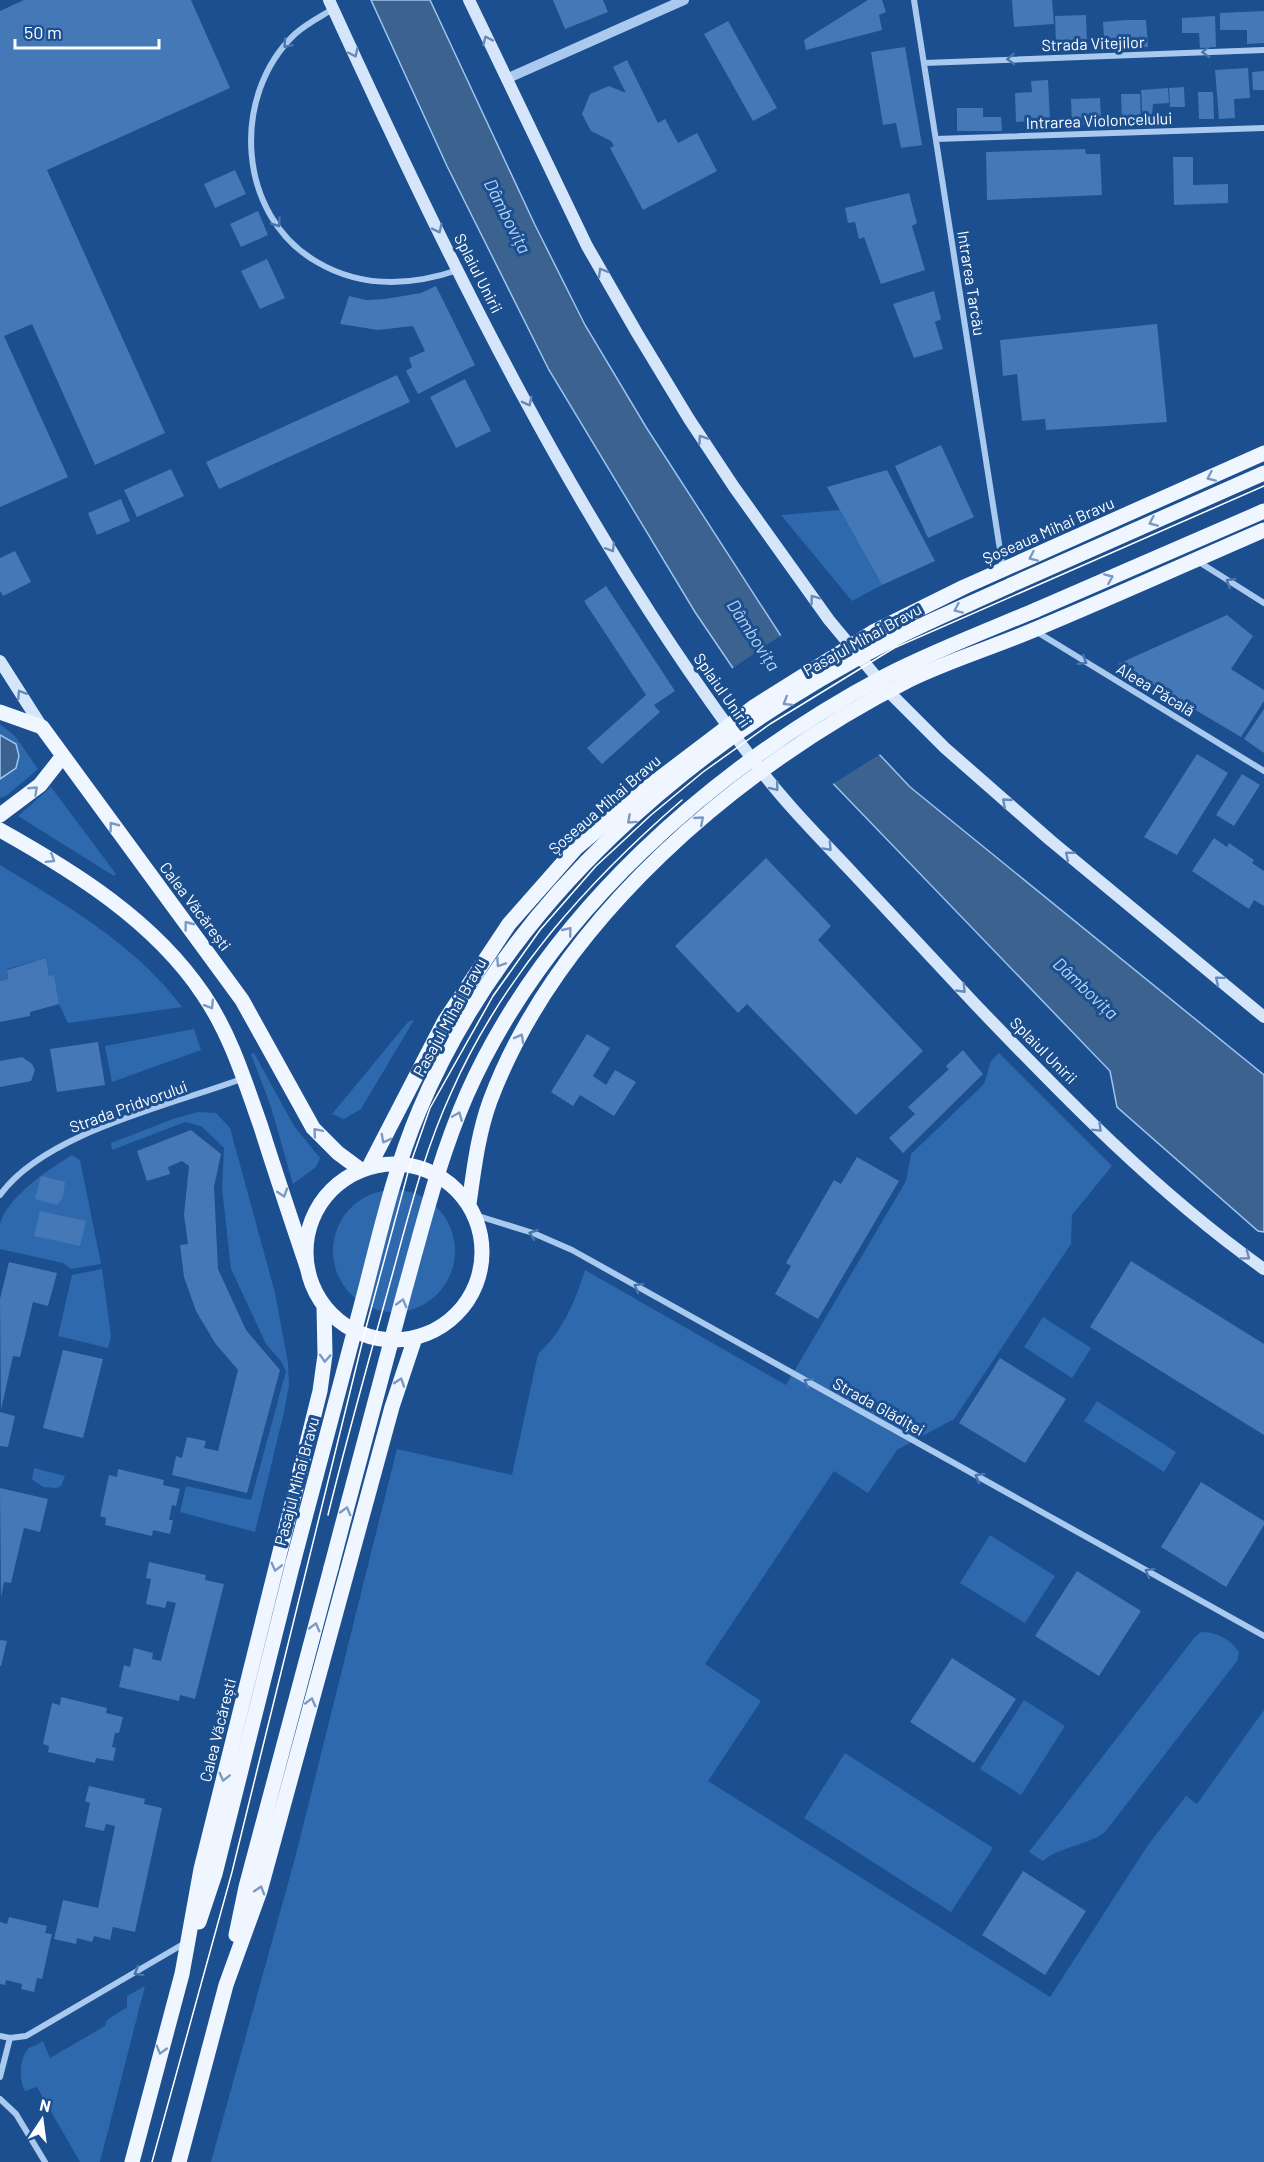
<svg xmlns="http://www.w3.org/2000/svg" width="1264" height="2162" viewBox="0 0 1264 2162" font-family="Barlow,sans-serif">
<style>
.green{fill:#2e69ad}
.water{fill:#3c6290;stroke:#9cc4f0;stroke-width:1.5}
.pier{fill:#1b4f8f}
.building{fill:#4478b7}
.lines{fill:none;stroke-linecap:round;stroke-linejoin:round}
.minor{stroke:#a9c9ee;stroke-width:6}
.tertiary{stroke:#a9c9ee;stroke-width:10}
.secondary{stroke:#d6e6fa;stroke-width:12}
.primary{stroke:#f0f6ff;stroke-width:15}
.tram{stroke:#fff;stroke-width:1.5}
.primary-bridge{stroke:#f0f6ff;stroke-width:15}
.oneway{stroke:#668bba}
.oneway2{stroke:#4674ac}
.oneway3{stroke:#7b9ac1}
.labels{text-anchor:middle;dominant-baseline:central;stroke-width:6;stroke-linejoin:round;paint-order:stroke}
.street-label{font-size:16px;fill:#fff;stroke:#1b4f8f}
.water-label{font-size:18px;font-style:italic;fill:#b5d3f5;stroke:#1b4f8f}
</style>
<rect width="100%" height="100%" fill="#1b4f8f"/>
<path class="green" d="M840 510 882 585 852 601 781 515Z
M0 724 15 736 38 769 6 796 0 798V779L16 768 6 737 0 735Z
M51 787 116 874 114 876 18 816Z
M0 865C66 905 135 944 182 1007L68 1023 59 1004 54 976H49L46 958 7 969 8 979 0 981Z
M414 1020 361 1109 344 1119 332 1114 408 1022Z
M194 1029 201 1050 112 1082 105 1046Z
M254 1053 294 1126 320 1158 316 1167 293 1184 271 1107 251 1054Z
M999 1053 1112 1166 1072 1215 1071 1244 954 1419 897 1450 868 1493 834 1471 705 1664 761 1701 708 1781 1050 1997 1148 1845 1186 1796 1197 1804 1264 1710V2162H211L295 1858 397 1449 512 1475 538 1354C563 1331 575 1302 585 1270L786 1385 906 1181 911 1154 984 1084 991 1061Z
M198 1112 216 1113 230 1128 275 1293 288 1363 289 1385 284 1412 255 1532 180 1512 186 1486 251 1500 286 1371 281 1361 266 1344 231 1269 222 1188 224 1148 201 1126 185 1122 112 1150 111 1143 173 1119Z
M72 1155 80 1160 101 1264 71 1269 63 1263 0 1249C0 1241 0 1231 0 1224 7 1197 49 1169 72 1155Z
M333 1251a61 61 0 1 1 122 0a61 61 0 1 1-122 0Z
M102 1269 111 1337 108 1348 58 1336 72 1275Z
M1043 1317 1091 1348 1072 1378 1024 1347Z
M1097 1401 1176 1452 1164 1472 1084 1421Z
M34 1468 65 1476 61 1486 56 1488 43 1487 32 1479Z
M990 1535 1055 1576 1025 1623 960 1583Z
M1201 1632C1216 1632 1231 1639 1239 1652L1237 1661 1105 1832C1086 1846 1061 1846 1043 1861L1029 1852 1194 1638Z
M1024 1700 1065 1726 1021 1795 980 1769Z
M845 1753 993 1848 951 1912 804 1818Z
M145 1986 100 2162H80L37 2087 25 2091C19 2081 19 2057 29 2048 33 2046 39 2044 43 2041L50 2058 105 2026 107 2020 127 2007V1996Z"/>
<path class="water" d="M371 0H430L535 225 585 325 646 427 788 647 862 736 910 787 1264 1075V1232L1258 1231 1117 1107 1110 1071 822 772 745 686 695 612 549 370 447 166Z
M0 735 16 744 19 756 16 768 0 779Z"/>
<path class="pier" d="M783 634 882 753 831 785 743 688 730 670Z"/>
<path class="building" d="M24 0H191L230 88 47 170 165 433 95 465 32 324 4 336 68 477 0 507V11Z
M553 0H603L608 12 565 29Z
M868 0H882L886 12 879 15 882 30 806 50 804 40Z
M1012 0H1052L1054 24 1014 27Z
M1264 11V43L1247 44V30H1220V13Z
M1086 15 1087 43 1056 44 1055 16Z
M1215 16 1216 47 1200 48 1199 33H1182V18Z
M1126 20H1146L1148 47 1116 49V38H1104L1103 22Z
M728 21 777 108 753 121 704 34Z
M905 47 922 145 901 148 896 123 883 125 871 52Z
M627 60 658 123 665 119 678 143 697 133 717 171 643 210 610 148 614 146 611 141 591 131 582 114 590 94 609 86 626 93 613 67Z
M1248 68 1250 98 1234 99 1235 118 1219 119 1215 70Z
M1264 71V90H1253L1252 72Z
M1048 80 1050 120 1016 122 1015 93 1032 92 1031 81Z
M1184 87 1185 107H1170L1169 88Z
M1168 88 1169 103 1153 104 1151 124 1143 125 1141 90Z
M1198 92H1213L1214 119H1199Z
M1121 94H1140L1141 120 1122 121Z
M1100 98 1101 117 1093 118V124L1072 125 1071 99Z
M957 108H983V117H1001L1002 131H957Z
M1085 149 1086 154H1100L1102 195 987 200 986 152Z
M1173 157H1193V185L1228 184V203L1174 205Z
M235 170 246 194 215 208 204 184Z
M909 193 917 223 912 226 925 270 881 284 864 237 859 239 855 222 848 223 845 208Z
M258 211 268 235 241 247 230 224Z
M267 259 285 298 260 309 241 271Z
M436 286 475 365 418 394 406 371 412 367 409 358 425 351 413 326 378 330 340 324 349 296 366 300 385 299 421 293Z
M934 291 941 319 935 322 943 349 914 358 893 304Z
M1157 324 1167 422 1046 430 1045 419 1022 421 1017 374 1003 376 1000 340Z
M397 375 410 402 219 489 206 462Z
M465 379 491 431 456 448 430 397Z
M941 445 974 517 928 538 895 466Z
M171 469 184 496 137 517 124 490Z
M887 470 935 561 882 585 827 487Z
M121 499 130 521 97 535 88 513Z
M15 551 31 582 3 596 0 591V558Z
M606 586 675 691 654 705 660 712 602 764 587 748 646 695 584 601Z
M1227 615 1253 636 1231 669 1264 690V701L1241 737 1118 664Z
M1264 709V753L1244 739Z
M1197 754 1228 773 1177 855 1144 837Z
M1242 774 1260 785 1234 826 1216 815Z
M1214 838 1227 847 1229 843 1254 860 1252 863 1264 871V906L1254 900 1249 909 1192 871Z
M766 858 831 926 818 940 923 1051 856 1115 747 1004 738 1013 675 946Z
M46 958 49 976 54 975 59 1004 30 1012V1016L0 1022V981L8 979 7 970Z
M587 1034 610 1048 593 1076 606 1085 615 1070 636 1082 614 1116 580 1095 573 1106 551 1092Z
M98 1042 105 1085 57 1092 50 1049Z
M963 1050 983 1074 903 1153 889 1138 915 1114 908 1107 949 1069 946 1066Z
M22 1057 32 1064 35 1070 31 1081 0 1087V1061Z
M191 1130 221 1154 214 1187 218 1269 246 1330 280 1370 247 1493 172 1475 176 1456 182 1458 187 1437 206 1441 204 1448 218 1451 238 1370 215 1343 196 1311 184 1277 180 1245 188 1244 184 1215 189 1166 182 1161 168 1167 170 1174 147 1181 137 1151Z
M857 1157 899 1181 818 1319 775 1294 791 1266 786 1263 834 1180 841 1184Z
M41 1176 65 1182 63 1197 57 1205 35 1199Z
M40 1211 86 1221 80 1246 34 1236Z
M1131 1261 1264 1344V1435L1090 1327Z
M9 1262 57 1273 48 1306 33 1302 20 1357 13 1356 1 1410 0 1299Z
M63 1350 103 1359 83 1438 43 1428Z
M1000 1358 1066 1399 1025 1463 959 1423Z
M0 1412 15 1416 8 1447 0 1446Z
M118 1469 164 1480 163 1485 180 1489 176 1506 172 1505 169 1520H173L170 1534 153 1530 152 1536 105 1525 106 1518 100 1516 109 1475 117 1477Z
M1201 1482 1264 1521V1525L1226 1587 1161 1547Z
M0 1488 48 1499 40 1532 24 1528 11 1583 4 1582 1 1597Z
M149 1562 206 1575 205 1580 224 1584 195 1699 180 1695 179 1701 119 1687 124 1665 130 1667 134 1648 153 1653 152 1659 161 1661 176 1603 167 1601 165 1608 146 1604 151 1579 146 1578Z
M1077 1571 1141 1611 1099 1676 1035 1636Z
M0 1640 7 1641 1 1666H0Z
M952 1658 1016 1699 974 1763 910 1722Z
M61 1697 107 1708 106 1713 123 1717 119 1733H115L112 1747 116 1748 113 1761 96 1758 95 1763 48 1752 49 1746 43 1744 52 1703 60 1705Z
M89 1786 145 1799 144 1804 162 1808 135 1932 113 1927 110 1940 94 1936 92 1942 77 1938 76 1944 54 1939 63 1900 98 1908 115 1826 106 1824 104 1831 85 1827 90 1803 85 1801Z
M1023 1871 1086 1911 1045 1975 982 1935Z
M9 1917 47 1926 45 1933 52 1934 42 1979 37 1978 34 1992 21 1989 22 1984 6 1980 5 1985 0 1984V1922L7 1924Z"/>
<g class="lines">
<path class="minor" d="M914 0 1003 569
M333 9C320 17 306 24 295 34 230 96 237 216 317 262 361 288 411 286 458 270
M924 63 1264 50
M936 139 1264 128
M1199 562 1264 603
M1037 632 1264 771
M0 1195C45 1132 173 1105 244 1078
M475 1215 533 1233 572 1250 1264 1636
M0 2036 10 2038 26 2036 185 1943
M0 2077 10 2038
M0 2099 16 2114 45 2162"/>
<path class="tertiary" d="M506 79 684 0"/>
<path class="secondary" d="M329 0C451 266 580 534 759 768 786 804 818 836 849 869 891 914 933 959 975 1004 1065 1098 1157 1193 1264 1269
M469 0 587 246 637 333 689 419 734 487 829 620 888 691 945 748 1050 840 1264 1017
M0 661 42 727"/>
<path class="primary" d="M1011 585 1264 473
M1036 610 1264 511
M0 712 42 727 242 1000 313 1128 338 1153 361 1170
M0 815 40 785 62 757
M0 830C75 872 154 921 203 994 231 1035 245 1082 261 1127 276 1175 292 1222 308 1270
M306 1252a88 88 0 1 1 176 0a88 88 0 1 1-176 0Z
M369 1167 444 1022 509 924 576 848 647 788 755 706 873 632 964 587 1264 453
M469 1204C474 1169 478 1134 490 1101 558 920 739 766 909 680 950 660 994 647 1036 629 1113 597 1188 563 1264 530
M199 1922 215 1874 293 1563
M236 1935 246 1887 331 1568
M132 2162 182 1974 201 1869 320 1391 325 1355 324 1306
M179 2162 226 1985 260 1891 392 1407 415 1338"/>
<path class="tram" d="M328 1515C347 1437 369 1360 390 1283 408 1218 423 1154 451 1093 502 977 587 882 682 800
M152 2162 232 1872 364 1335 410 1165 430 1108 493 996 540 930 596 866 651 815 703 772 770 724 894 648 1264 486"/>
<path class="primary-bridge" d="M293 1563C316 1474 340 1385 364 1295 380 1233 394 1170 419 1111 507 901 690 744 888 642 928 621 970 604 1011 585
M331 1568C355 1476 380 1384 404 1293 423 1225 439 1158 467 1094 547 914 714 767 885 676 934 651 986 631 1036 610"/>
</g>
<defs><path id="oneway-chevron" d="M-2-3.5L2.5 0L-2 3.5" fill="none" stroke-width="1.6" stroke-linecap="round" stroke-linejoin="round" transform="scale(1.5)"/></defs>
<g class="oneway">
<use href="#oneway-chevron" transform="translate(487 40) rotate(-115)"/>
<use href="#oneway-chevron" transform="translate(354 53) rotate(65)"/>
<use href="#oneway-chevron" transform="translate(438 229) rotate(64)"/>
<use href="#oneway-chevron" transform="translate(602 272) rotate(-120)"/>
<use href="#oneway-chevron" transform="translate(528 402) rotate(62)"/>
<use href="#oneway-chevron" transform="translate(702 439) rotate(-124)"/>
<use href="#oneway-chevron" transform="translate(611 548) rotate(58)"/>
<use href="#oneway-chevron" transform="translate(814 599) rotate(-126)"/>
<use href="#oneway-chevron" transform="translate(21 694) rotate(-122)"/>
<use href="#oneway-chevron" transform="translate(775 787) rotate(51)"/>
<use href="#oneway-chevron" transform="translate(1006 802) rotate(-139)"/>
<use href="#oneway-chevron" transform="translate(828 847) rotate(47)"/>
<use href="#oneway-chevron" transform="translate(1069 855) rotate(-140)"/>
<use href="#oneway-chevron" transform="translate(1219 980) rotate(-140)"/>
<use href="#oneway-chevron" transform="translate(962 989) rotate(46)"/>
<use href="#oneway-chevron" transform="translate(1098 1128) rotate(44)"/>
<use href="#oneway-chevron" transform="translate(1246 1256) rotate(37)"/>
</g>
<g class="oneway2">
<use href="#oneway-chevron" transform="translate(287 44) rotate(131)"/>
<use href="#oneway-chevron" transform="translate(1206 52) rotate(178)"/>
<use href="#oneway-chevron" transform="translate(1011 59) rotate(178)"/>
<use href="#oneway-chevron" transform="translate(277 223) rotate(55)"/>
<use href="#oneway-chevron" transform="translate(1230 582) rotate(-148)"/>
<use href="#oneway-chevron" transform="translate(1083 661) rotate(31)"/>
<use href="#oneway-chevron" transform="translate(533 1234) rotate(-161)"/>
<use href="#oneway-chevron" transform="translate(638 1287) rotate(-151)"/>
<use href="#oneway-chevron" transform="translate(808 1382) rotate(-151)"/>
<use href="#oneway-chevron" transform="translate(979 1477) rotate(-151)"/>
<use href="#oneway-chevron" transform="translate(1149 1572) rotate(-151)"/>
<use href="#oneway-chevron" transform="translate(138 1972) rotate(150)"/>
</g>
<g class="oneway3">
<use href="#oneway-chevron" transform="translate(1211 477) rotate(156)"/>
<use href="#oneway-chevron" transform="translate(1153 522) rotate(156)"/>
<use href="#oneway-chevron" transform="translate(1033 557) rotate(156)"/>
<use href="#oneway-chevron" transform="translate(1109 578) rotate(-23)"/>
<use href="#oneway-chevron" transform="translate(958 609) rotate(156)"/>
<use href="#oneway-chevron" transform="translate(787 702) rotate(148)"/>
<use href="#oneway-chevron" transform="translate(34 790) rotate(-43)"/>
<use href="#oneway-chevron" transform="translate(631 820) rotate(138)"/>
<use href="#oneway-chevron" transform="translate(700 820) rotate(-41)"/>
<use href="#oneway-chevron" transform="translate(113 826) rotate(-127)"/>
<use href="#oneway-chevron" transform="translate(51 859) rotate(32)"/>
<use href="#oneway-chevron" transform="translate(188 925) rotate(-127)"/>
<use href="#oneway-chevron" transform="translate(568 931) rotate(-51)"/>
<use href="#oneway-chevron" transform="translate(500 963) rotate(124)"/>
<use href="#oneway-chevron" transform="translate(210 1005) rotate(58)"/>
<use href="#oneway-chevron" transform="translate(520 1038) rotate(-61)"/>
<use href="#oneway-chevron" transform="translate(458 1116) rotate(-68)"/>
<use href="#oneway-chevron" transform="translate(317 1132) rotate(-130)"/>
<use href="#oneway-chevron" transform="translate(385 1139) rotate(118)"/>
<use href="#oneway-chevron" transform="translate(283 1193) rotate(72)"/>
<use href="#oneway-chevron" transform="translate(402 1303) rotate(-75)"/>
<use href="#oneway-chevron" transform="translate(325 1358) rotate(94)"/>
<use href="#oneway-chevron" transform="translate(400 1382) rotate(-71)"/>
<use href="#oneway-chevron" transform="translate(346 1511) rotate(-75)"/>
<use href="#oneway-chevron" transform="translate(276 1567) rotate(104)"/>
<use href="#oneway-chevron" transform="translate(315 1627) rotate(-75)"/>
<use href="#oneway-chevron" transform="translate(311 1702) rotate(-75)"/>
<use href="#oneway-chevron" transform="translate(224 1777) rotate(104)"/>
<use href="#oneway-chevron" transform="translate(260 1890) rotate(-73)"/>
<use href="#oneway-chevron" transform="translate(161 2050) rotate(105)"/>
</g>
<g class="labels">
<g class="street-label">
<text transform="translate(1093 43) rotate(-2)">Strada Vitejilor</text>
<text transform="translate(1099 120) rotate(-2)">Intrarea Violoncelului</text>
<text transform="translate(479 273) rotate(63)">Splaiul Unirii</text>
<text transform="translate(972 283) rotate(81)">Intrarea Tarcău</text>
<text transform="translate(1048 530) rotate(-24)">Șoseaua Mihai Bravu</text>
<text transform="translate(862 639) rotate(-29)">Pasajul Mihai Bravu</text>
<text transform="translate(1156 689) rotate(31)">Aleea Păcală</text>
<text transform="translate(723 690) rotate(55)">Splaiul Unirii</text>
<text transform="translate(604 804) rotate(-41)">Șoseaua Mihai Bravu</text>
<text transform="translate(196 906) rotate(53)">Calea Văcărești</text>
<text transform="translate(449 1017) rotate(-61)">Pasajul Mihai Bravu</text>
<text transform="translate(1044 1050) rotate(45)">Splaiul Unirii</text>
<text transform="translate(128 1106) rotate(-20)">Strada Pridvorului</text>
<text transform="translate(879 1406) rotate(29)">Strada Glădiței</text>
<text transform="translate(296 1481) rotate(-75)">Pasajul Mihai Bravu</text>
<text transform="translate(217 1730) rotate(-76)">Calea Văcărești</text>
</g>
<g class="water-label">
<text transform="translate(508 216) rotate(63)">Dâmbovița</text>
<text transform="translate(754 635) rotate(57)">Dâmbovița</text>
<text transform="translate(1086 988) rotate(43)">Dâmbovița</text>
</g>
</g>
<g transform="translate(42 2120) rotate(13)" stroke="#1b4f8f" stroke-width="4.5" paint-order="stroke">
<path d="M0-4.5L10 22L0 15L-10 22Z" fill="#ffffff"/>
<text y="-9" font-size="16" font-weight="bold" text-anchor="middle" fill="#ffffff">N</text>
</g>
<path d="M15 39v9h144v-9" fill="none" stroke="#ffffff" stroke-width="3"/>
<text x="24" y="39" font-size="18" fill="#ffffff" stroke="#1b4f8f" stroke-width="4.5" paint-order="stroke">50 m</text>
</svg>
